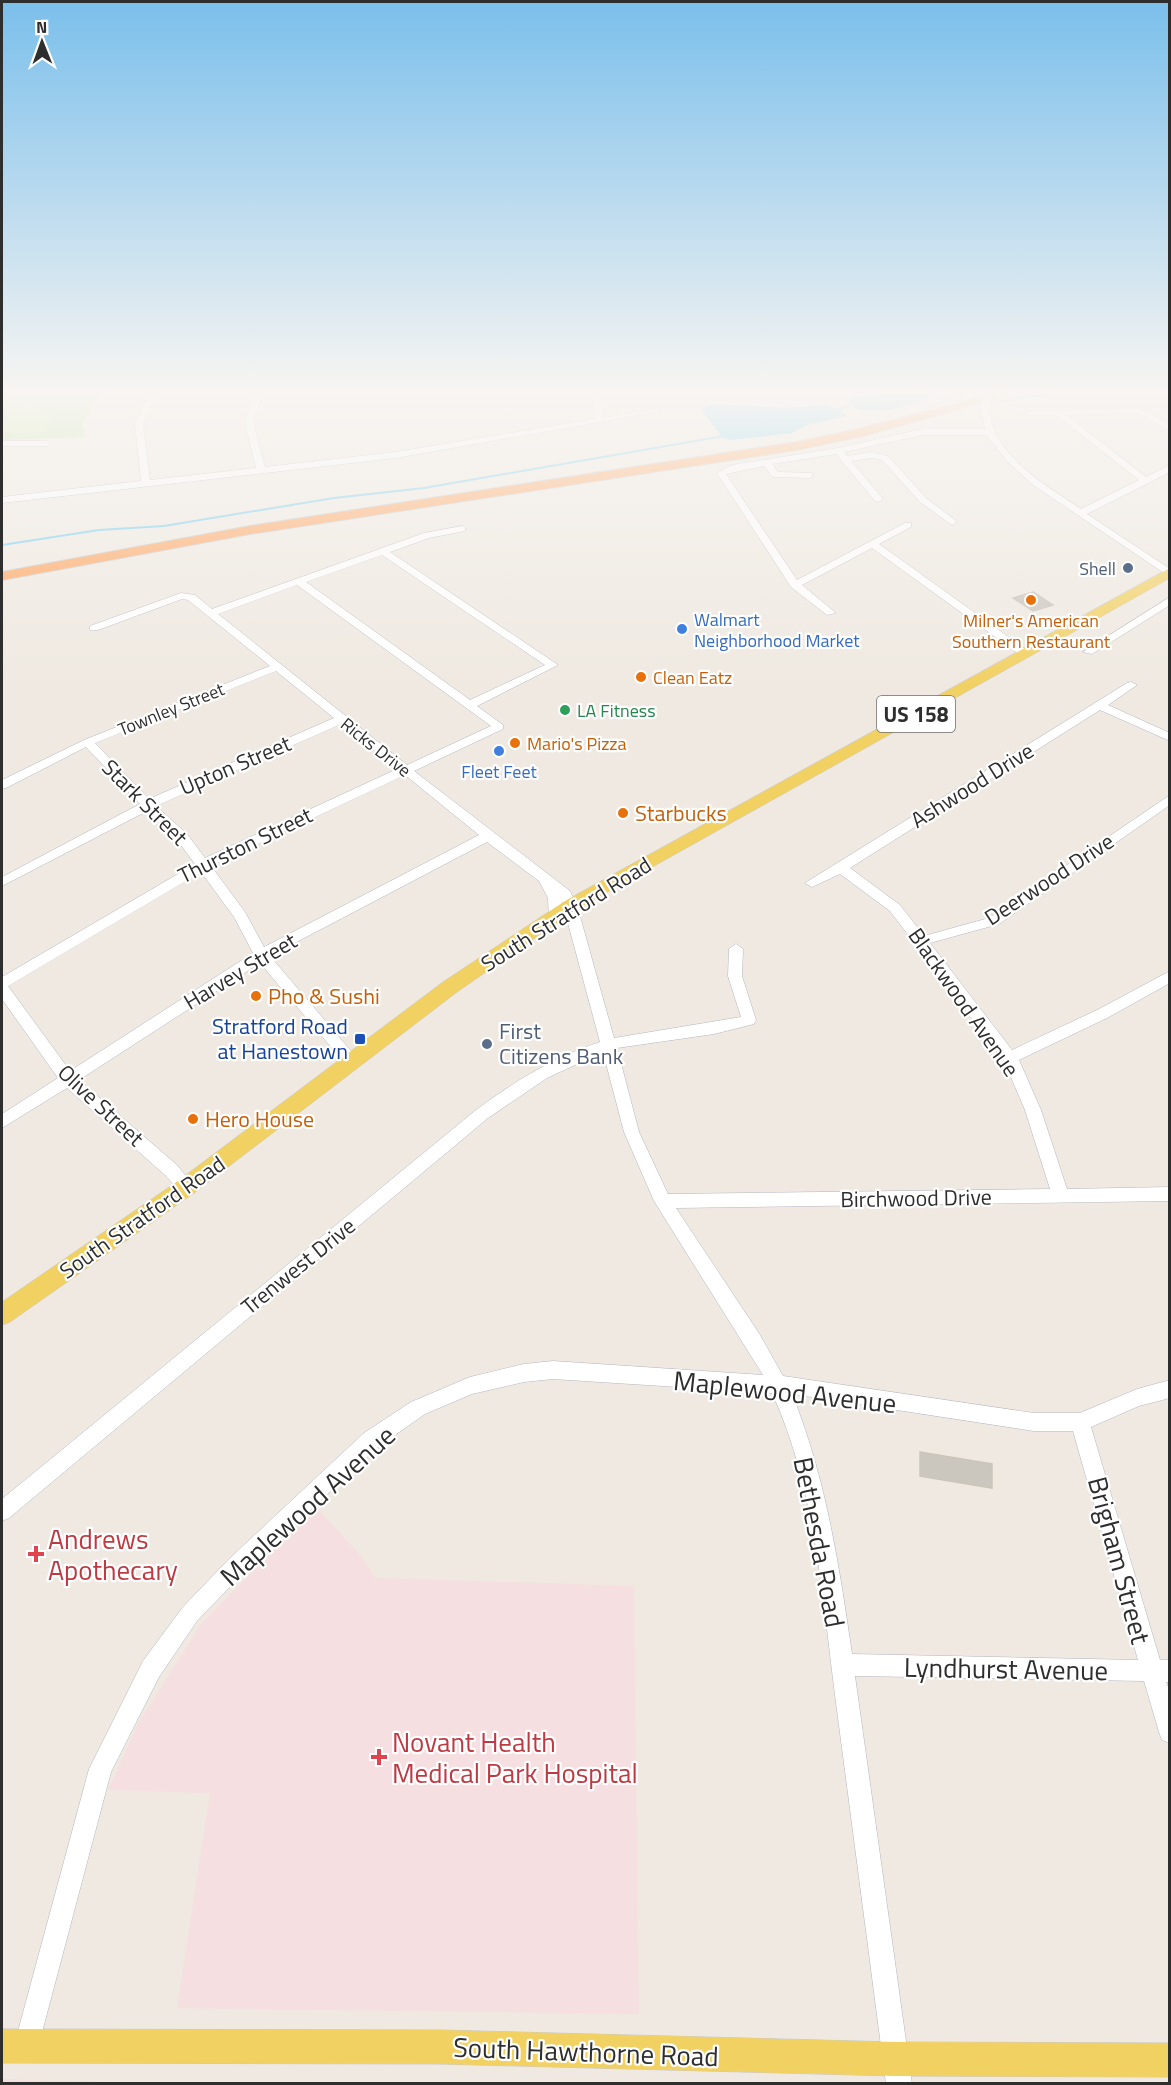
<svg xmlns="http://www.w3.org/2000/svg" width="1171" height="2085" viewBox="0 0 1171 2085" font-family="'Titillium Web',sans-serif">
<style>
.medical{fill:#f5dfe0}
.green{fill:#b6e59e}
.pitch{fill:#c9ec9a}
.water{fill:#75cff0}
.lines{fill:none;stroke-linecap:round;stroke-linejoin:round}
.stream{stroke:#75cff0;stroke-width:2}
.building{fill:#cbc7bf;stroke:#cbc5ba;stroke-width:1.5}
.minor-casing{stroke:#b4b7c1;stroke-width:1}
.major-casing{stroke:#c9c9c9;stroke-width:1}
.highway-casing{stroke:#c9c9c9;stroke-width:2}
.minor{fill:#fff;fill-rule:evenodd}
.major{fill:#f2d163;fill-rule:evenodd}
.highway{fill:#ffa35c;fill-rule:evenodd}
.minor-bridge-casing{stroke:#b4b7c1;stroke-width:10;stroke-linecap:butt}
.minor-bridge{stroke:#fff;stroke-width:9}
.service-dot{fill:#5c6f8a;stroke:#fff;stroke-width:2}
.food-dot{fill:#e8710a;stroke:#fff;stroke-width:2}
.shop-dot{fill:#3f7fe0;stroke:#fff;stroke-width:2}
.leisure-dot{fill:#2e9e5b;stroke:#fff;stroke-width:2}
.transit-dot{fill:#1a4fb4;stroke:#fff;stroke-width:2}
.health-dot{fill:#e0444e;stroke:#fff;stroke-width:2}
.labels{text-anchor:middle;dominant-baseline:central;stroke-width:4.5;stroke-linejoin:round;paint-order:stroke}
.far-service-label{font-size:18px;fill:#4e5e75;stroke:#fff;text-anchor:end}
.far-shop-label{font-size:18px;fill:#366cbe;stroke:#fff;text-anchor:start}
.far-food-label{font-size:18px;fill:#c56008;stroke:#fff;text-anchor:start}
.far-street-label{font-size:18px;fill:#2e2e2e;stroke:#fff}
.far-leisure-label{font-size:18px;fill:#27864d;stroke:#fff;text-anchor:start}
.shield{fill:#fff;stroke:#6d6d6d;stroke-width:1.5}
.shield-label{font-size:21px;font-weight:bold;fill:#2e2e2e}
.street-label{font-size:22px;fill:#2e2e2e;stroke:#fff}
.food-label{font-size:22px;fill:#c56008;stroke:#fff;text-anchor:start}
.transit-label{font-size:22px;fill:#164399;stroke:#fff;text-anchor:end}
.service-label{font-size:22px;fill:#4e5e75;stroke:#fff;text-anchor:start}
.near-street-label{font-size:27px;fill:#2e2e2e;stroke:#fff}
.near-health-label{font-size:27px;fill:#be3a42;stroke:#fff;text-anchor:start}
</style>
<rect width="100%" height="100%" fill="#efe9e1"/>
<path class="medical" d="M316 1507 362 1557 375 1578 634 1586 639 2014 177 2008 210 1793 108 1790 138 1724 201 1624Z
M2 2079 53 2081 155 2083 2 2084Z"/>
<path class="green" d="M2 394H99L82 424 85 437 2 440Z"/>
<path class="pitch" d="M2 394 33 403 51 415 46 432 2 433Z"/>
<path class="water" d="M879 394H933C917 407 876 414 856 409L850 401 851 398Z
M710 404 787 408 826 405 841 410 846 416 807 425 792 433 730 440 722 437 701 409Z"/>
<g class="lines">
<path class="stream" d="M959 394 963 396
M1001 401 1047 394
M835 410 856 404
M2 545 99 530 164 526 334 498 424 488 724 436"/>
</g>
<path class="building" d="M1033 592 1053 605 1033 611 1013 598Z
M920 1452 992 1464V1488L920 1476Z"/>
<g class="lines">
<g class="minor-casing">
<path id="minor" d="M148 394H156L143 424 150 480 256 468 245 422 254 394H262L253 422 265 467 396 452 595 419 593 394H601L603 418 657 409 661 411 396 458 2 503V497L141 481 135 424Z
M985 406 989 408C992 456 1046 485 1081 509L1139 480 1056 415H1028V411L1140 409 1170 425V431L1138 413 1066 415 1146 477 1170 465V472L1087 514 1170 569V577L1033 485 1007 461 987 435H923L844 452 847 456 872 452 888 456 926 498 955 520 957 522 952 525 920 502 882 460 872 458 851 461 883 499 878 502 875 501 836 454 772 464 778 472 812 473V477L809 478 773 477 764 466 726 474 797 580 905 523H911V527L879 544 1028 651V655H1020L872 548 802 585 836 613 827 615 791 587 717 473 732 465 838 448 923 429H985L981 408Z
M46 441 49 442V446H2V441Z
M462 526 465 527V531L429 538 390 552 558 665 477 706 503 725V729L414 771 570 891 578 909 614 1038 741 1017 728 976 729 949 736 944 743 949 742 976 756 1020 754 1024 714 1034 617 1048 639 1132 668 1194 1050 1189 1025 1110 1004 1061 890 911 840 874 812 887 805 883 1127 683 1131 682 1137 685 1108 705 1170 733V741L1100 710 850 868 900 905 924 936 989 918 1170 795V805L999 924 930 943 1012 1050 1097 1010 1170 971V983L1107 1018 1019 1060 1041 1110 1067 1189 1170 1187V1201L676 1208 760 1335 783 1376 1034 1413H1080L1137 1389 1170 1380V1398L1139 1406 1091 1427 1160 1660H1170V1682H1166L1170 1692V1743L1162 1740 1159 1732 1144 1681 855 1676 912 2084H886C869 1954 852 1824 835 1695 822 1594 815 1486 772 1393L553 1379 524 1382 472 1394 425 1414 378 1447 243 1573 197 1621 159 1677 111 1772 36 2055 27 2059 18 2055 14 2046 89 1769 143 1661 183 1607 229 1559 364 1433 411 1402 470 1377 524 1364 553 1361 763 1375 654 1201 624 1132 603 1052 547 1078 488 1118 9 1518 2 1521V1499L476 1110C515 1081 554 1057 600 1042L562 901 559 920H549L548 898 539 881 487 842 270 956 357 1058 360 1062 357 1066H347L260 963 79 1080 178 1166 194 1187 192 1192C180 1196 174 1184 166 1176L67 1088 2 1128V1114L58 1078 2 999V977L195 864 177 840 147 811 2 886V877L140 804 86 747 6 788 2 789V780L84 740 270 666 188 600 182 599 98 630H90V626L181 593 195 595 212 609 424 533ZM382 555 545 665 470 700 306 582ZM297 585 491 726 407 765 218 614ZM276 671 334 718 149 799 95 743ZM341 724 397 769 205 858 187 834 156 806ZM405 775 479 835 264 947 245 912 211 866ZM201 872 234 917 253 953 70 1071 8 986ZM792 1394 1034 1431H1073L1138 1660 852 1654C839 1565 826 1478 792 1394Z
M1170 597V605L1092 654 1083 652Z"/>
</g>
<g class="major-casing">
<path id="major" d="M1170 568V578L577 909 457 992 194 1193 10 1322 2 1325V1302L178 1181 443 982 565 901Z
M2 2029 441 2030 895 2042 1170 2043V2077L895 2076 441 2064 2 2063Z"/>
</g>
<g class="highway-casing">
<path id="highway" d="M994 394H1014L863 436 797 450 250 534 2 580V572L250 526 797 442 858 429Z"/>
</g>
<use href="#minor" class="minor"/>
<use href="#major" class="major"/>
<use href="#highway" class="highway"/>
<g class="minor-bridge-casing">
<path id="minor-bridge" d="M985 408 987 394"/>
</g>
<use href="#minor-bridge" class="minor-bridge"/>
</g>
<linearGradient id="sky" x2="0" y2="1"><stop stop-color="#7abfeb"/><stop offset="0.57" stop-color="#f8f5f2"/><stop offset="1" stop-color="#f8f5f2" stop-opacity="0"/></linearGradient>
<rect width="1171" height="686" fill="url(#sky)"/>
<g class="service-dot">
<circle cx="1128" cy="568" r="6"/>
<circle cx="487" cy="1044" r="6"/>
</g>
<g class="food-dot">
<circle cx="1031" cy="600" r="6"/>
<circle cx="641" cy="677" r="6"/>
<circle cx="515" cy="743" r="6"/>
<circle cx="623" cy="813" r="6"/>
<circle cx="256" cy="996" r="6"/>
<circle cx="193" cy="1119" r="6"/>
</g>
<g class="shop-dot">
<circle cx="682" cy="629" r="6"/>
<circle cx="499" cy="751" r="6"/>
</g>
<circle class="leisure-dot" cx="565" cy="710" r="6"/>
<rect class="transit-dot" x="354" y="1033" width="12" height="12" rx="3"/>
<g class="health-dot">
<path d="M33 1545h6v6h6v6h-6v6h-6v-6h-6v-6h6z"/>
<path d="M376 1748h6v6h6v6h-6v6h-6v-6h-6v-6h6z"/>
</g>
<g class="labels">
<g class="far-service-label">
<text x="1116" y="568">Shell</text>
</g>
<g class="far-shop-label">
<text x="694" y="619">Walmart<tspan x="694" dy="21">Neighborhood Market</tspan></text>
<text x="499" y="771" text-anchor="middle">Fleet Feet</text>
</g>
<g class="far-food-label">
<text x="1031" y="620" text-anchor="middle">Milner's American<tspan x="1031" dy="21">Southern Restaurant</tspan></text>
<text x="653" y="677">Clean Eatz</text>
<text x="527" y="743">Mario's Pizza</text>
</g>
<g class="far-street-label">
<text transform="translate(171 709) rotate(-22)">Townley Street</text>
<text transform="translate(376 747) rotate(38)">Ricks Drive</text>
</g>
<g class="far-leisure-label">
<text x="577" y="710">LA Fitness</text>
</g>
<rect class="shield" x="877" y="696" width="78" height="36" rx="4.5"/>
<g class="shield-label">
<text x="916" y="714">US 158</text>
</g>
<g class="street-label">
<text transform="translate(235 765) rotate(-23)">Upton Street</text>
<text transform="translate(972 785) rotate(-32)">Ashwood Drive</text>
<text transform="translate(145 802) rotate(45)">Stark Street</text>
<text transform="translate(245 845) rotate(-26)">Thurston Street</text>
<text transform="translate(1049 879) rotate(-33)">Deerwood Drive</text>
<text transform="translate(566 914) rotate(-32)">South Stratford Road</text>
<text transform="translate(240 971) rotate(-31)">Harvey Street</text>
<text transform="translate(964 1002) rotate(55)">Blackwood Avenue</text>
<text transform="translate(101 1105) rotate(43)">Olive Street</text>
<text transform="translate(916 1198) rotate(-1)">Birchwood Drive</text>
<text transform="translate(142 1217) rotate(-35)">South Stratford Road</text>
<text transform="translate(298 1266) rotate(-39)">Trenwest Drive</text>
</g>
<g class="food-label">
<text x="635" y="813">Starbucks</text>
<text x="268" y="996">Pho &amp; Sushi</text>
<text x="205" y="1119">Hero House</text>
</g>
<g class="transit-label">
<text x="348" y="1026">Stratford Road<tspan x="348" dy="25">at Hanestown</tspan></text>
</g>
<g class="service-label">
<text x="499" y="1031">First<tspan x="499" dy="25">Citizens Bank</tspan></text>
</g>
<g class="near-street-label">
<text transform="translate(785 1391) rotate(6)">Maplewood Avenue</text>
<text transform="translate(307 1505) rotate(-42)">Maplewood Avenue</text>
<text transform="translate(820 1542) rotate(79)">Bethesda Road</text>
<text transform="translate(1120 1560) rotate(75)">Brigham Street</text>
<text transform="translate(1006 1668) rotate(1)">Lyndhurst Avenue</text>
<text transform="translate(586 2051) rotate(2)">South Hawthorne Road</text>
</g>
<g class="near-health-label">
<text x="48" y="1538">Andrews<tspan x="48" dy="31">Apothecary</tspan></text>
<text x="392" y="1741">Novant Health<tspan x="392" dy="31">Medical Park Hospital</tspan></text>
</g>
</g>
<rect width="1171" height="2085" fill="none" stroke="#2e2e2e" stroke-width="6"/>
<g transform="translate(42 42) rotate(359)" stroke="#ffffff" stroke-width="4.5" paint-order="stroke">
<path d="M0-4.5L10 22L0 15L-10 22Z" fill="#2e2e2e"/>
<text y="-9" font-size="16" font-weight="bold" text-anchor="middle" fill="#2e2e2e">N</text>
</g>
</svg>
